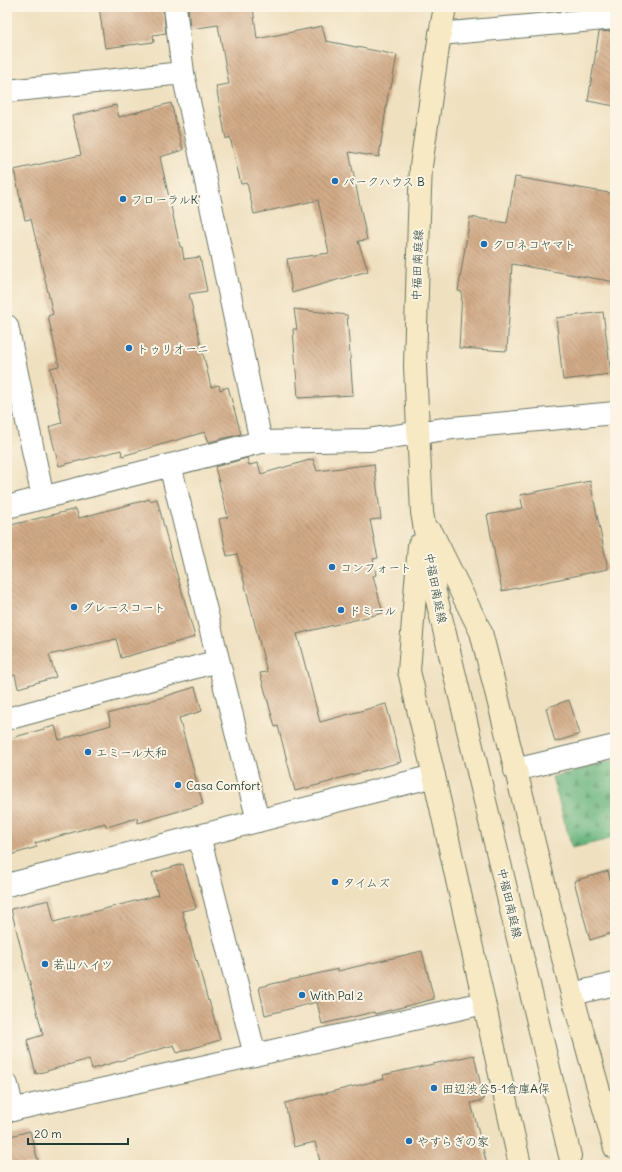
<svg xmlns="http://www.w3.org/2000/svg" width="622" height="1172" viewBox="0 0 622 1172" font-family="Delius,'Klee One',sans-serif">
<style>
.forest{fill:url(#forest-firs);stroke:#437859}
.building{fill:url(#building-back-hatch)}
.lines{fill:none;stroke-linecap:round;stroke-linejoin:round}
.street-casing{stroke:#687665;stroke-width:24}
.secondary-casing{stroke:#687665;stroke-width:24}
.street{stroke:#fff;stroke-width:22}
.secondary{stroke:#f7e9c3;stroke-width:22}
.poi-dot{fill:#1f6fb2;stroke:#fcf5e5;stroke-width:1.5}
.labels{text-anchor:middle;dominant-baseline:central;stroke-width:4;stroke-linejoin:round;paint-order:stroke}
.poi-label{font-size:12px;fill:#1f3d34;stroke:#fcf5e5;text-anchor:start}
.street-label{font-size:12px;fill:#1f3d34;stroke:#fcf5e5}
</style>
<defs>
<pattern id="forest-firs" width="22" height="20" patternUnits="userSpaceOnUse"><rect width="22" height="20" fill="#67b47e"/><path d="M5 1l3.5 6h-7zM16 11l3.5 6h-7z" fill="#549468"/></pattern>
<pattern id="building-back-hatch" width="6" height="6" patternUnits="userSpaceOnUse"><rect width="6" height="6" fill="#d1aa87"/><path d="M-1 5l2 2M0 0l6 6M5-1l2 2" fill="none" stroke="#a98c6f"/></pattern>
</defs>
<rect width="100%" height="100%" fill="#fcf5e5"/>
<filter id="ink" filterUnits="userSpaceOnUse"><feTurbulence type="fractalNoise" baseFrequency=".025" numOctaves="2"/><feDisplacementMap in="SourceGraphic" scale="8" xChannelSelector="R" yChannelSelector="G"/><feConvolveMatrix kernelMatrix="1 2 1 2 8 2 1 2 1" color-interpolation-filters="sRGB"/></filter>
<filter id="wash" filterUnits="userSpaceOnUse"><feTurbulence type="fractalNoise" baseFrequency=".012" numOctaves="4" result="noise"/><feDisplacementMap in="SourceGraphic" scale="16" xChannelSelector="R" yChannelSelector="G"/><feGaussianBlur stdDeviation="0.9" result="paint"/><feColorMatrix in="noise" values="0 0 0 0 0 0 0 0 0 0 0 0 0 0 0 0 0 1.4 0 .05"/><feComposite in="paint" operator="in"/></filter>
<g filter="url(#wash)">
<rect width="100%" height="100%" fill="#efe0c0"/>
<path class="forest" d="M615 760V838L572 848 552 777Z"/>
<g id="blocks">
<path class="building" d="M99 7H163L166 33 153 35 154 42 105 48Z
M188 7H253L257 39 322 26 326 41 397 55 391 88H389L379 157 349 152 367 240 358 241 368 271 292 293 287 259 329 253 318 200 254 214 247 183 241 184 230 137 226 139 216 86 229 84 218 25 190 29Z
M615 31V106L588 101 599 32Z
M171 103 183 150 160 157 180 247H182L184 259 200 257 207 291 189 294 211 387 219 385 220 390 228 387 241 434 209 442 205 432 122 456 121 450 59 466 49 427 62 423 50 368 59 366 48 316 53 314 31 219 25 220 14 170 81 155 72 116 116 105 119 117Z
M515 177 615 194V282L512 264 507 351 459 348 462 292 458 291 470 217 507 223Z
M294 309 347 315 353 395 298 398 293 329H297Z
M603 312 611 374 563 380 556 318Z
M247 458 249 465 258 463 261 474 313 459 317 471 374 464 381 519 370 520 378 558 373 559 376 575 373 576 383 613 297 634 320 722 386 704 401 762 333 780V781L295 791 278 726 275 727 260 673 267 672 237 554 227 556 219 519 228 517 215 467Z
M590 481 608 569 502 591 487 515 523 508 520 495Z
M150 499V501L157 499 170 550 195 637 121 658 116 639 49 655 56 677 18 688 15 675 7 678V526L76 509 79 518Z
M195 687 202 711 179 718 203 804 138 823 137 818 107 827 105 823 35 843 37 847 7 856V739L55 726 59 740 111 725 108 714Z
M569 700 580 734 555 742 546 708Z
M183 864 196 908 182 911 196 961 197 960 208 1001 209 1000 220 1040 177 1053 174 1045 92 1069 89 1059 36 1074 27 1040 43 1035 11 909 49 900 54 922 158 895 152 873Z
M608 871 615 898V932L590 940 574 881Z
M422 951 434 999 375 1014 374 1012 322 1024 317 1002 265 1015 259 987 338 969V971Z
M474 1055 484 1100 471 1103 487 1165H321L315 1142 294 1147 285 1103 384 1079 383 1075Z
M30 1131 39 1165H11L7 1151V1137Z"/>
</g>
</g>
<g filter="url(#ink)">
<use href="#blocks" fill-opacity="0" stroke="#687665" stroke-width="1"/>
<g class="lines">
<g class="street-casing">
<path id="street" d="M175 7 183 73 261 442
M440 34 615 18
M7 91 183 73
M7 326 43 498
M170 465 258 821
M7 507 261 442 368 440 452 428 615 413
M7 719 218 661
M515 770 615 746
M199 836 255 1055
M7 885 434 776
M572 994 615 984
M7 1085 13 1110
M7 1111 484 1003"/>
</g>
<g class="secondary-casing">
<path id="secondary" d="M445 7 440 34 421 166 419 217 415 366 422 512 435 592 570 1156
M432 533 481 632 572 994 615 1148
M419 545 409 671 434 776 520 1165"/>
</g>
<use href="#street" class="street"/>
<use href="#secondary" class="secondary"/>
</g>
</g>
<g class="poi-dot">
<circle cx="335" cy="181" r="4"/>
<circle cx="123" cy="199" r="4"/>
<circle cx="484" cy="244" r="4"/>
<circle cx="129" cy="348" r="4"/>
<circle cx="332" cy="567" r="4"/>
<circle cx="74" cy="607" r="4"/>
<circle cx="341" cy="610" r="4"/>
<circle cx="88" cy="752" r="4"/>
<circle cx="178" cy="785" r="4"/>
<circle cx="335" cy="882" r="4"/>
<circle cx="45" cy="964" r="4"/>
<circle cx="302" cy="995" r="4"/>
<circle cx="434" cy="1088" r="4"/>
<circle cx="409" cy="1141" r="4"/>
</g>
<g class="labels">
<g class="poi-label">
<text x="343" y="181">パークハウス B</text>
<text x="131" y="199">フローラルK'</text>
<text x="492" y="244">クロネコヤマト</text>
<text x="137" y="348">トゥリオーニ</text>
<text x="340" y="567">コンフォート</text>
<text x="82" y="607">グレースコート</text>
<text x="349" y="610">ドミール</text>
<text x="96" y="752">エミール大和</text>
<text x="186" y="785">Casa Comfort</text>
<text x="343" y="882">タイムズ</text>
<text x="53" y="964">若山ハイツ</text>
<text x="310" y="995">With Pal 2</text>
<text x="442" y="1088">田辺渋谷5-1倉庫A保</text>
<text x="417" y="1141">やすらぎの家</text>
</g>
<g class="street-label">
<text transform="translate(417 265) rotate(-88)">中福田南庭線</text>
<text transform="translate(436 588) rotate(79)">中福田南庭線</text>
<text transform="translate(510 903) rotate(77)">中福田南庭線</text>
</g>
</g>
<rect width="622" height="1172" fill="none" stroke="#fcf5e5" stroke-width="24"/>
<path d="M28 1138v6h100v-6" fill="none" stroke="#1f3d34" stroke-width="2"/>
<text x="34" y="1138" font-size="12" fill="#1f3d34" stroke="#fcf5e5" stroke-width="3" paint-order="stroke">20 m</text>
</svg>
